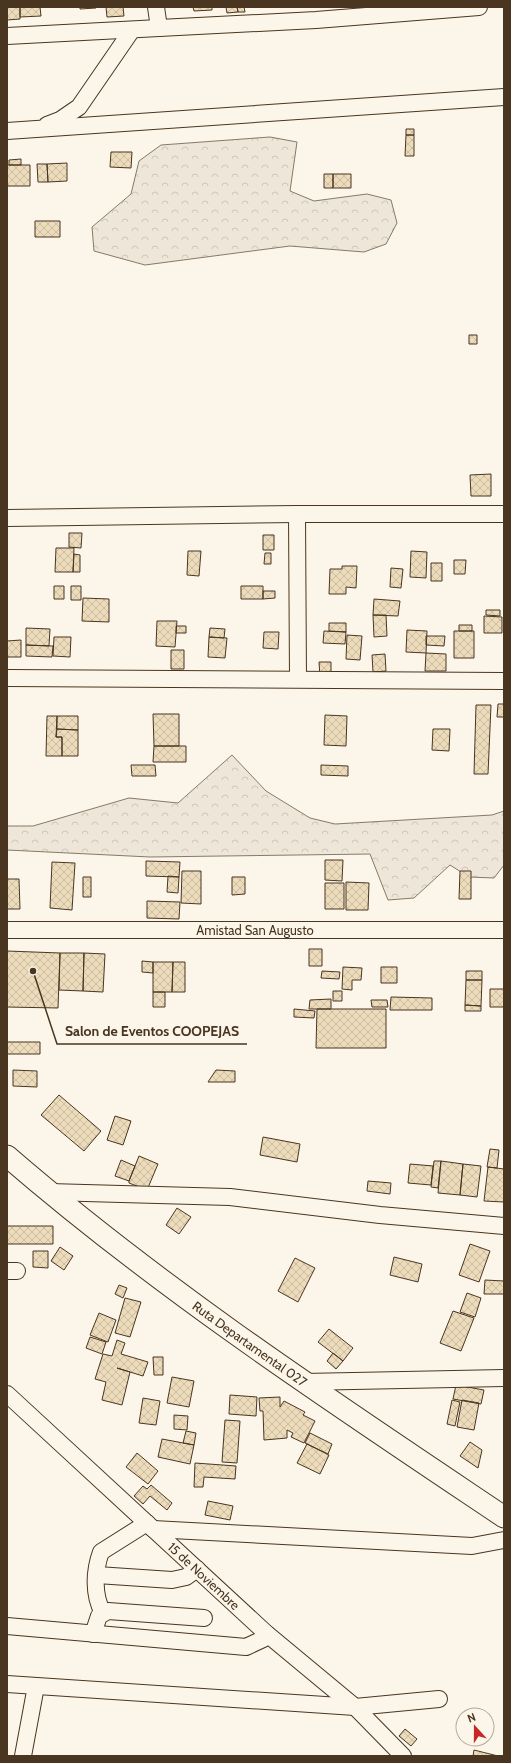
<svg xmlns="http://www.w3.org/2000/svg" width="511" height="1763" viewBox="0 0 511 1763" font-family="Cabin,sans-serif">
<style>
.forest{fill:url(#forest-crowns);stroke:#887966}
.building{fill:url(#building-cross-hatch);stroke:#4a3520}
.lines{fill:none;stroke-linecap:round;stroke-linejoin:round}
.minor-casing{stroke:#4a3520;stroke-width:18}
.major-casing{stroke:#4a3520;stroke-width:23}
.minor{stroke:#fbf6e9;stroke-width:16}
.major{stroke:#fbf6e9;stroke-width:21}
.labels{text-anchor:middle;dominant-baseline:central;stroke-width:3;stroke-linejoin:round;paint-order:stroke}
.street-label{font-size:13px;fill:#4a3520;stroke:#fbf6e9}
.leader{fill:none;stroke:#4a3520;stroke-width:1.5}
.callout-dot{fill:#4a3520;stroke:#fbf6e9;stroke-width:1.5}
.callout-label{font-size:14px;text-anchor:middle;font-weight:bold;fill:#4a3520;stroke:#fbf6e9;stroke-width:3;stroke-linejoin:round;paint-order:stroke}
</style>
<defs>
<pattern id="forest-crowns" width="20" height="18" patternUnits="userSpaceOnUse"><rect width="20" height="18" fill="#ede6d9"/><path d="M2 6a3 3 0 1 1 6 0M12 15a3 3 0 1 1 6 0" fill="none" stroke="#cdc6ba"/></pattern>
<pattern id="building-cross-hatch" width="8" height="8" patternUnits="userSpaceOnUse"><rect width="8" height="8" fill="#ecdcbc"/><path d="M0 0l8 8M0 8l8-8" fill="none" stroke="#ccbda1"/></pattern>
</defs>
<rect width="100%" height="100%" fill="#fbf6e9"/>
<path class="forest" d="M270 137 297 142 290 191 314 201 367 194 391 200 397 223 386 244 364 252 290 246 145 265 94 251 92 227 131 194 139 161 161 145Z
M232 755 266 791 310 818 335 824 492 815 504 811V865L494 878 469 877 450 865 414 898 388 900 370 854 150 857 7 850V826H33L129 798 178 803Z"/>
<path class="building" d="M7 7H20V19L7 20Z
M20 7H40L41 16 20 17Z
M80 7H96V8L80 9Z
M106 7H123L124 16 107 17Z
M193 7H212V10L194 11Z
M226 7H237L238 12 227 13Z
M237 7H244L245 12H238Z
M406 129H414V135H406Z
M406 135H414V156H405Z
M111 152H132L131 168 110 167Z
M21 159V165H9V160Z
M67 163V181L48 182 47 164Z
M37 164H47L48 182H38Z
M7 165H30V186H7Z
M324 174H333V188H324Z
M333 174H351V188H333Z
M35 221H60V237H35Z
M469 335H477V344H469Z
M491 474V496H471L470 475Z
M69 533H82L81 548 69 547Z
M263 535H274V550H263Z
M56 548H74L73 572H55Z
M188 551H201L199 576 187 575Z
M411 551 427 552 426 578 410 577Z
M265 553H271V564H264Z
M74 554 80 555V572H73Z
M454 560H466L465 574H454Z
M431 563H442V581H431Z
M342 566H357L356 588 346 587V594H329L330 569H342Z
M391 568 403 569 401 588 390 587Z
M54 586H64V599H54Z
M71 586H81V600H71Z
M241 586H263V599H241Z
M263 591H275V598L263 599Z
M83 598 109 599V622L82 621Z
M374 599 400 601 398 616 373 615Z
M486 610H500V616L486 615Z
M373 615H386L387 636 374 637Z
M484 616 502 617V633H484Z
M157 621H177L175 647 156 646Z
M329 623H346V632L329 631Z
M459 625H472V631H459Z
M176 626H186V633H176Z
M26 628 50 629 49 646 26 645Z
M210 628 225 629 224 638 209 637Z
M407 630 427 631 426 653 406 652Z
M324 631 346 632 345 644 323 643Z
M454 631H474V658H454Z
M264 632H279L278 649 263 648Z
M347 635 362 636 360 660 346 659Z
M426 636H445L444 646 426 645Z
M54 637H71L70 657 53 656Z
M209 637 227 638 225 658 208 657Z
M21 640V657H7V641Z
M26 645 53 646 52 657 26 656Z
M171 650H184V669H171Z
M426 653 446 654V671H425Z
M385 654 386 671 373 672 372 655Z
M319 662H331V677H320Z
M498 704H504V717H497Z
M476 705H491L488 774H474Z
M153 714H179V746H154Z
M325 715 347 716 346 746 324 745Z
M47 716H57L56 737H62V756H46Z
M57 716H78V730L57 729Z
M57 729 78 730V756H62V737H56Z
M433 729H450L449 751 432 750Z
M154 746H186V762H153Z
M131 765H155L156 776H132Z
M321 765 348 766V776L321 775Z
M325 860H343L342 881 325 880Z
M146 861 180 862 179 877 146 876Z
M52 862 75 863 72 910 50 908Z
M182 871H201V904L181 903Z
M460 871H471V899H459Z
M168 876 179 877 178 893 167 892Z
M83 877H91V897H83Z
M232 877H245V894L232 895Z
M7 879H19L20 909H7Z
M346 882 369 883 368 910H346Z
M325 883H344V909H325Z
M147 901 180 902 179 919 147 918Z
M309 949H322V966H309Z
M7 951 60 953 58 1008 7 1007Z
M60 953H84L83 991 59 990Z
M84 953 105 954 103 992 83 991Z
M142 961 153 962V973L142 972Z
M153 962H173L172 992H153Z
M173 962H185V992H172Z
M343 967 362 968 361 980H352V990L342 989Z
M381 967H397V983H381Z
M322 971 340 972 339 979 321 978Z
M466 971H482V980H466Z
M466 980H482L481 1006 465 1005Z
M490 989H504V1007H490Z
M333 991H342V1001H333Z
M153 992H165V1007H153Z
M391 997 432 998V1010H390Z
M331 999V1009H309L310 1000Z
M371 1000H387L388 1007H372Z
M465 1005 481 1006V1011H465Z
M294 1009 315 1011 314 1018 294 1017Z
M317 1009H386V1048H316Z
M7 1042H40V1054H7Z
M13 1070 37 1071V1087L13 1086Z
M216 1070 235 1071V1082H208Z
M59 1095 101 1131 84 1151 41 1115Z
M115 1116 131 1121 123 1145 107 1140Z
M263 1137 300 1144 297 1162 260 1155Z
M490 1149 499 1150 497 1168 487 1167Z
M139 1156 158 1164 147 1190 129 1183V1181Z
M121 1160 135 1166 129 1181 115 1176Z
M434 1161H441L438 1188 431 1187Z
M441 1161 463 1164 460 1195 438 1193Z
M410 1164 433 1166 431 1185 408 1183Z
M463 1164 481 1166 477 1197 460 1195Z
M488 1167 504 1169V1202L484 1201Z
M368 1181 391 1183 390 1194 367 1191Z
M177 1208 191 1217 179 1234 166 1225Z
M7 1226H53V1244H7Z
M470 1244 490 1251 479 1282 459 1275Z
M60 1247 73 1256 64 1270 51 1261Z
M33 1251H48V1268L33 1267Z
M394 1257 422 1264 418 1282 390 1275Z
M295 1258 315 1268 298 1302 278 1291Z
M485 1280 504 1281V1294H484Z
M119 1285 127 1288 123 1298 115 1294Z
M467 1293 481 1298 475 1317 460 1312Z
M125 1298 141 1302 130 1337 115 1333Z
M453 1311 474 1318 461 1351 440 1343Z
M99 1313 116 1320 108 1342 90 1335Z
M329 1329 353 1348 343 1361 318 1342Z
M90 1337 106 1342 102 1354 86 1348Z
M117 1340 125 1343 121 1354 148 1362 143 1376 117 1368 130 1372 122 1405 102 1400 106 1382 95 1379 103 1354 112 1356Z
M333 1353 343 1361 336 1369 327 1361Z
M153 1357H163V1375H154Z
M172 1377 194 1381 189 1407 167 1403Z
M456 1385 484 1390 481 1404 453 1399Z
M230 1395 257 1397 256 1416 229 1414Z
M280 1397V1407L284 1401 305 1412 303 1415 315 1421 304 1443 291 1437 293 1433 287 1430V1438L264 1440 263 1411H260L259 1398Z
M143 1398 160 1401 156 1425 139 1423Z
M452 1400 460 1402 455 1426 447 1424Z
M462 1400 479 1403 474 1430 457 1427Z
M174 1415 188 1416 187 1430 174 1429Z
M225 1420 240 1421 237 1463 222 1462Z
M186 1431 196 1433 194 1445 183 1443Z
M310 1433 332 1444 328 1454 305 1443Z
M162 1439 194 1445 190 1464 158 1457Z
M470 1442 482 1450 478 1468 460 1456Z
M307 1444 329 1455 320 1474 297 1463Z
M137 1453 158 1471 148 1484 126 1467Z
M195 1463 236 1466 235 1479 204 1477 203 1487H194Z
M151 1485 172 1503 167 1510 150 1496 143 1504 134 1496 143 1486 147 1489Z
M208 1501 233 1506 230 1520 205 1515Z
M405 1729 417 1739 411 1746 399 1736Z
M474 1750 498 1756H473Z"/>
<g class="lines">
<g class="minor-casing">
<g id="minor">
<path d="M156 7 159 28 316 20 479 7"/>
<path d="M7 36 159 28"/>
<path d="M47 125 60 120 79 107 132 30"/>
<path d="M7 131 504 97"/>
<path d="M297 514 298 679"/>
<path d="M7 518 297 514H504"/>
<path d="M7 678 504 681"/>
<path id="s1" d="M7 930H504"/>
<path d="M49 1192 230 1197 380 1215 504 1226"/>
<path d="M7 1271H17"/>
<path d="M303 1382 504 1378"/>
<path id="s2" d="M7 1394 267 1634 355 1707 403 1756"/>
<path d="M153 1529 472 1546 504 1540"/>
<path d="M97 1575 172 1580 186 1577 197 1569"/>
<path d="M103 1613C93 1595 94 1571 101 1552L147 1523"/>
<path d="M7 1626 246 1647 263 1639 267 1634"/>
<path d="M93 1634 99 1616 108 1611 204 1618"/>
<path d="M7 1684 355 1707 439 1699"/>
<path d="M23 1756 36 1686"/>
</g>
</g>
<g class="major-casing">
<g id="major">
<path id="s3" d="M7 1156C162 1290 334 1403 504 1517"/>
</g>
</g>
<use href="#minor" class="minor"/>
<use href="#major" class="major"/>
</g>
<g class="labels">
<g class="street-label">
<text stroke="none"><textPath href="#s1" startOffset="248">Amistad San Augusto</textPath></text>
<text stroke="none"><textPath href="#s3" startOffset="307">Ruta Departamental 027</textPath></text>
<text stroke="none"><textPath href="#s2" startOffset="268">15 de Noviembre</textPath></text>
</g>
</g>
<path class="leader" d="M33 971L57 1044H247"/>
<circle class="callout-dot" cx="33" cy="971" r="4"/>
<g class="callout-label">
<text x="152" y="1036">Salon de Eventos COOPEJAS</text>
</g>
<rect width="511" height="1763" fill="none" stroke="#4a3520" stroke-width="16"/>
<g transform="translate(475 1727) rotate(339)"><circle r="19" fill="#fbf6e9" stroke="#b4a999"/>
<path d="M0-3L7 15L0 10L-7 15Z" fill="#c62828"/>
<text y="-6" font-size="11" font-weight="bold" text-anchor="middle" fill="#4a3520">N</text>
</g>
</svg>
